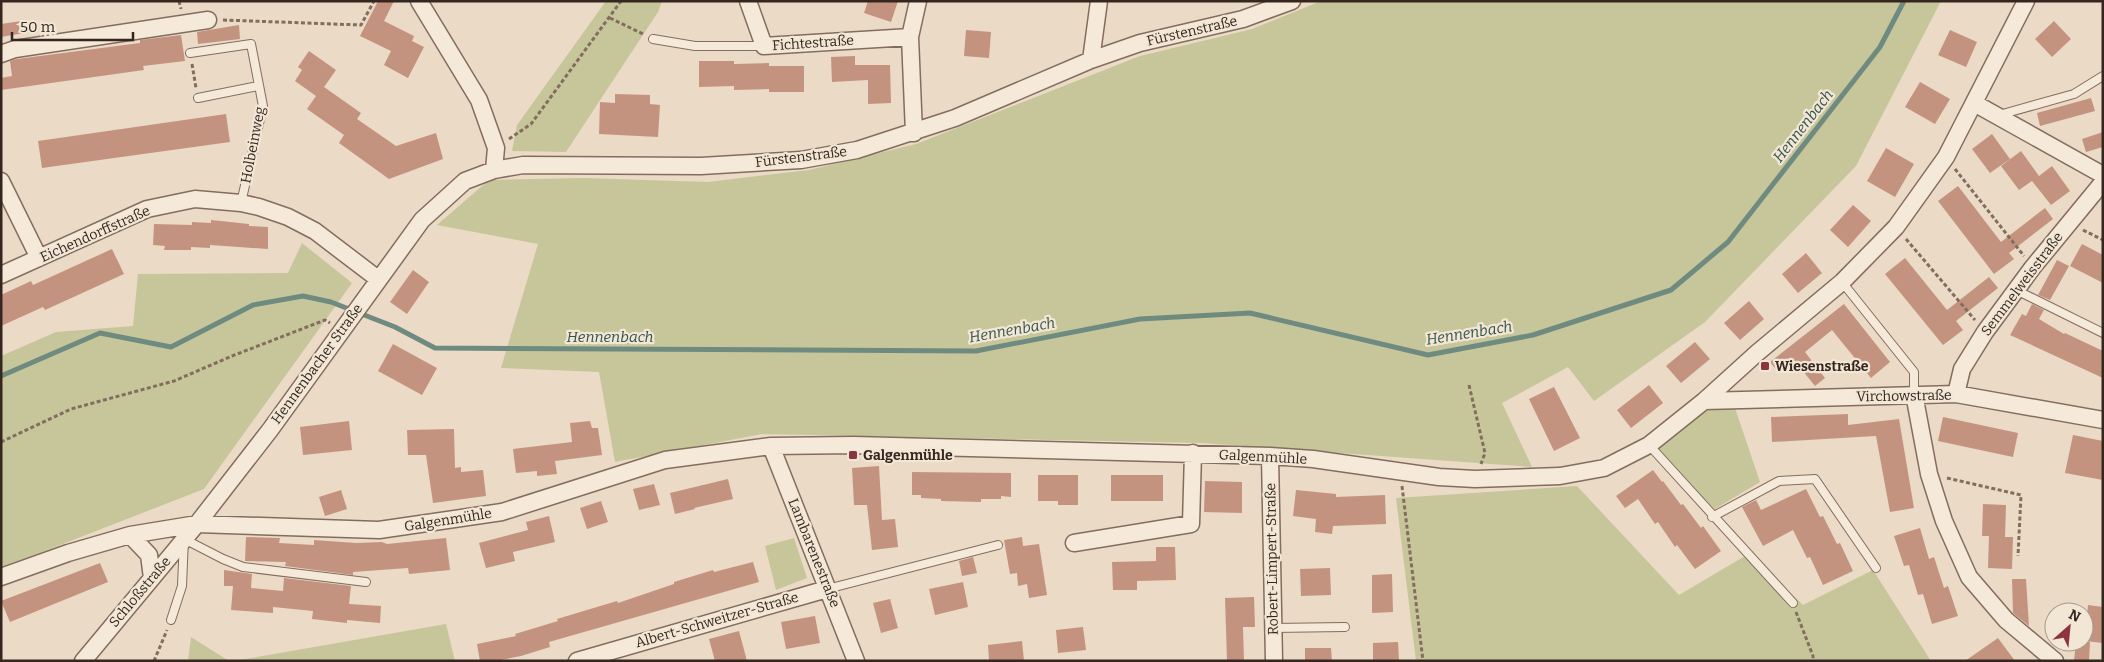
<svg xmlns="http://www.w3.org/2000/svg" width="2104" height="662" viewBox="0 0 2104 662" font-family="Bitter,serif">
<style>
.green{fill:#c7c69b}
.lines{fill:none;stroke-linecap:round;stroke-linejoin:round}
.stream{stroke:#6f8b80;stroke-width:5}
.building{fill:#c49380}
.service-casing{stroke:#836d5e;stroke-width:10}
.minor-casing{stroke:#836d5e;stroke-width:19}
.path{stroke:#836d5e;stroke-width:3;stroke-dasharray:4 2.5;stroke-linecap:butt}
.service{stroke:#f5e9d9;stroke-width:8}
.minor{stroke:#f5e9d9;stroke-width:16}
.poi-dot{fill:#8c3440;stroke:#f2e6d5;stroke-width:2}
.labels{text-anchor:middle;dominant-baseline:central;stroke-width:4.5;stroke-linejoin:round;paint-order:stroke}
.street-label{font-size:14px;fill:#352720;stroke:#f2e6d5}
.poi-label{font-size:14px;font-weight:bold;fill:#352720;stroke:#f2e6d5;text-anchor:start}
.water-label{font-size:15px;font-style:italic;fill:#31534c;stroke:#f2e6d5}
</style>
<rect width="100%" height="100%" fill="#eadac6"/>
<path class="green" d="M606 1H662L658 12 566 152 512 151 517 125Z
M1321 1H1941L1856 166 1705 322 1594 401 1568 367 1502 403 1532 467 1202 443 762 434 615 462 599 372 501 368 538 244 437 225 489 180 585 178 708 182 809 170 916 144 1140 56 1252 29Z
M302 243 352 283 204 489 1 568V356L56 332 133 326 138 274 288 273Z
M1706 408H1735L1760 482 1715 509 1654 450Z
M1577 486 1679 595 1750 553 1803 605 1873 570 1931 661H1416L1396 498Z
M794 538 807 578 776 590 765 546Z
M446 624 455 661H234Z
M191 637 229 661H188Z"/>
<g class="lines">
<path class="stream" d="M1 376 100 333 171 347 253 305 303 296 331 302 395 327 435 348 976 351 1140 319 1250 313 1428 355 1533 335 1671 290 1728 242 1880 47 1904 1"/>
</g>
<path class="building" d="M378 1H394L384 21 414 36 412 41 424 47 408 78 384 65 391 51 360 36Z
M868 1H898L891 22 864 13Z
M28 20 30 32 1 37V24Z
M2054 21 2071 39 2052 57 2035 39Z
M239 25 240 39 198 44 197 32Z
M966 30 991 32 989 58 964 56Z
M1950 30 1977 42 1966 67 1938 55Z
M181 35 185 61 143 66 144 70 1 90V78L12 76 10 61 17 59 140 43V40Z
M309 51 336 70 324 87 361 113 357 119 396 146 436 133 443 159 389 179 339 143 344 135 307 109 316 96 295 81 302 70 298 67Z
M855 56V65H890L891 103 868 104V80L832 82 831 57Z
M699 61H734V64L769 63V66H804V92H769V89L734 90V86L699 87Z
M1920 82 1950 99 1935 124 1905 107Z
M615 94 650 95V104L660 105 658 137 599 134 600 102 615 103Z
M2091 98 2095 111 2040 126 2037 113Z
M226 114 230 142 42 168 38 141Z
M2103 132V147L2086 152 2082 139Z
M1992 134 2010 159 1990 173 1972 149Z
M1886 148 1914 164 1895 197 1867 181Z
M2021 151 2039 176 2052 166 2070 191 2051 205 2032 181 2019 190 2001 166Z
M1958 186 2001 242 2045 208 2053 219 2009 253 2014 259 1994 274 1938 201Z
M1853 205 1871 221 1848 247 1830 230Z
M211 220 249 224V226L268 227V249L210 245V248L191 247V250H164L165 246 153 245 154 224 192 225V222L211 223Z
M2082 244 2103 255V283L2070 266Z
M112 249 124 274 45 310 43 307 1 326V295L31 281 33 285Z
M1806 253 1822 273 1798 293 1782 274Z
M1905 258 1947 310 1989 277 1998 288 1956 321 1963 330 1943 345 1885 274Z
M2057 260 2069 266 2050 300 2038 295Z
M413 270 429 282 407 314 390 302Z
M1749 301 1764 319 1740 340 1724 323Z
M1844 304 1890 362 1871 378 1832 330 1805 352 1825 378 1815 386 1794 360 1778 372 1770 362Z
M2032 304 2044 310 2039 319 2064 334 2065 333 2103 351V378L2010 335 2022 314 2026 316Z
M1695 342 1710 359 1681 383 1666 366Z
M393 344 437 368 422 395 378 371Z
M1649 385 1663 403 1631 428 1617 410Z
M1554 387 1580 438 1554 451 1529 399Z
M1848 414V425L1899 419 1914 508 1890 512 1876 436 1772 442 1771 417Z
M1943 417 2018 433 2013 457 1938 441Z
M349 421 352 450 303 455 300 427Z
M590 421 592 428H598L602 455 555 461 557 474 537 476V471L516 473 513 449 572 442 570 423Z
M454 429 455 468 461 467V472L483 470 486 496 433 503 426 455H408L407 430Z
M2073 435 2103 441V480L2065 473Z
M879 466 882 520 895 519 898 547 872 550 867 505H854L852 468Z
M1653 470 1662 482 1663 481 1681 505 1683 504 1701 528 1703 526 1721 551 1695 569 1677 545 1675 547 1658 522 1655 524 1638 499 1625 508 1616 496Z
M912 472 1011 473V497L1001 496V499H981V502L941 501V499L921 498V495H912Z
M1038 475H1078V505H1058V501H1038Z
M1111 475H1163V501H1111Z
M728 479 733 499 694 508 695 509 675 514 670 493Z
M1205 481 1242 482V513L1204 512Z
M654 484 660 505 639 510 633 489Z
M1806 489 1820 517 1823 516 1837 544 1840 543 1853 571 1823 585 1810 557 1807 558 1793 530 1763 546 1742 507 1756 500 1761 510Z
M341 490 347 509 325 516 319 497Z
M1296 490 1336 494V497L1385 495 1386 524 1333 526 1332 534 1315 532 1316 519 1293 516Z
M601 501 608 522 587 529 580 508Z
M1983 504 2006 505 2005 537H2013L2012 569 1988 568 1989 536H1982Z
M549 516 555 542 513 552 515 561 486 568 479 543 528 530 526 522Z
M1920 528 1929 559 1934 557 1944 588 1948 586 1958 616 1932 624 1923 594 1918 595 1909 565 1904 566 1894 536Z
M246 537 280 538 279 543 314 545V540L356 543 382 542 387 544 446 538 450 570 409 574 408 568 353 572V575L285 566 286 562 245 561Z
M1022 537 1023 546 1039 544 1047 595 1029 598 1027 584 1018 586 1017 573 1010 574 1004 540Z
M1156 547H1175L1176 580 1137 581V590H1113L1112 562 1156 561Z
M973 557 977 573 962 576 959 561Z
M753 562 759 582 549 642 550 647 521 656 496 661H480L477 644 516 636 515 634 558 621 557 619 617 601 618 603 674 584V582L713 570 714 572Z
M100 563 108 582 10 622 1 601Z
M1330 568 1331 595 1301 596 1300 569Z
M224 570 252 574 251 588 283 591 284 578 351 586 349 604 381 606 380 623 347 620V623L312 619 313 611 273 607V613L231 610 233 586H224Z
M1392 574 1393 612 1372 613V575Z
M2012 579H2026L2029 626 2013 613Z
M963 582 968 607 935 615 929 589Z
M1254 597 1255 627H1243L1244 661H1227L1225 598Z
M890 599 898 628 881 633 873 603Z
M2088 605 2103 607V643L2085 641Z
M815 616 820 643 786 649 781 622Z
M1083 627 1086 650 1058 653 1056 630Z
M739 631 747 661H715L709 639Z
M1998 638 2015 661H1965Z
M1022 641 1024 661H989L988 645Z
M1398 642 1399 661H1373V643Z
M2076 642H2090L2089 661H2074Z
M1305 648H1331L1332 661H1305Z"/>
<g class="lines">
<g class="service-casing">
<path id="service" d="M653 39 695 46H764
M190 53 251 44 263 106 241 203
M198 98 258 86
M1999 115 2074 94 2103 76
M1842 282 1914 372V394
M2016 290 2103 333
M1649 445 1793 603
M1712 517 1779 481 1815 479 1876 568
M827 589 998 545
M171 620 182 586 184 539 223 559 243 567 366 582
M1273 628 1345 627"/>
</g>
<g class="minor-casing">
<path id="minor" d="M419 1 479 100 496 148 494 170
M748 1 764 46 910 37
M1 54 15 49 208 20
M1091 60 1099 1
M1974 103 2103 175
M914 133 910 37 918 1
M1 181 39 258
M1 275 147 209 195 199 241 203 259 207 288 217 315 231 378 279
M1914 394 1929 474 1944 521 1969 577 2006 620 2055 661
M1956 394 1962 369 1985 332 2033 267 2103 182
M1704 401 1956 394 2103 420
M771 446 856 661
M1270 456 1274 661
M130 535 149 555 152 578
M1074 543 1191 524 1193 453
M1 577 68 553 130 535 197 524 379 530 502 512 665 460 771 446 854 445 1270 456 1313 459 1439 477 1475 479 1560 476 1604 468 1649 445 1704 401 1757 353 1842 282 1896 227 1946 157 2026 1
M83 661 197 524 270 430 422 220 465 181 494 170 523 165 701 166 801 160 857 150 955 118 1091 60 1140 43 1243 19 1292 1
M577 661 827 589"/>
</g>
<path class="path" d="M179 1 181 9
M610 18 643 34
M223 20 361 25 374 1
M192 64 196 88
M509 139 531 124 621 1
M1955 169 2024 256
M2083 230 2103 240
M1906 239 1975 320
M1469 385 1485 453 1481 464
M1 442 71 409 174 381 232 356 325 320 330 323
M1947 478 2021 495 2018 556
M1402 486 1423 661
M1796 612 1813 656V661
M154 661 167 630"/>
<use href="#service" class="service"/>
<use href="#minor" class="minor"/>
</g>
<g class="poi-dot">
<rect x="1760" y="361" width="10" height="10" rx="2.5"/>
<rect x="848" y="450" width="10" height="10" rx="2.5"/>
</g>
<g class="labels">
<g class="street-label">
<text transform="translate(1192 31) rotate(-13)">Fürstenstraße</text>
<text transform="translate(813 43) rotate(-4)">Fichtestraße</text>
<text transform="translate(253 145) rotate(-79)">Holbeinweg</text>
<text transform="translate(801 157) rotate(-7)">Fürstenstraße</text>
<text transform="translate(95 234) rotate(-24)">Eichendorffstraße</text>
<text transform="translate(2022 284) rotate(-53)">Semmelweisstraße</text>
<text transform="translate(317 364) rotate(-54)">Hennenbacher Straße</text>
<text transform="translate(1904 396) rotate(-1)">Virchowstraße</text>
<text transform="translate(1263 457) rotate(3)">Galgenmühle</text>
<text transform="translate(448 520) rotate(-9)">Galgenmühle</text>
<text transform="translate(814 553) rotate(68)">Lambarenestraße</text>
<text transform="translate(1272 559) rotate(-91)">Robert-Limpert-Straße</text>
<text transform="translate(140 592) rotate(-50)">Schloßstraße</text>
<text transform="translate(717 620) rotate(-16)">Albert-Schweitzer-Straße</text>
</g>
<g class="poi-label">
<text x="1775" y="366">Wiesenstraße</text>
<text x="863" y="455">Galgenmühle</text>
</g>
<g class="water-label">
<text transform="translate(1803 126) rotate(-52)">Hennenbach</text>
<text transform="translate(1012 330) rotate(-10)">Hennenbach</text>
<text transform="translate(1469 333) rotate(-9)">Hennenbach</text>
<text x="610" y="337">Hennenbach</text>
</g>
</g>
<rect width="2104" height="662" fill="none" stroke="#352720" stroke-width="5"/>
<g transform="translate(2069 627) rotate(27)"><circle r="24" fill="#f2e6d5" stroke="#a69a8d"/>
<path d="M0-4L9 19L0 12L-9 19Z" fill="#8c3440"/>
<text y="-8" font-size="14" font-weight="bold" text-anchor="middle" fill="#352720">N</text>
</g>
<path d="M12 32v8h121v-8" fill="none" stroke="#352720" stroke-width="2.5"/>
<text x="20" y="32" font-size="15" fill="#352720" stroke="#f2e6d5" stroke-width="4" paint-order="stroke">50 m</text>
</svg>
